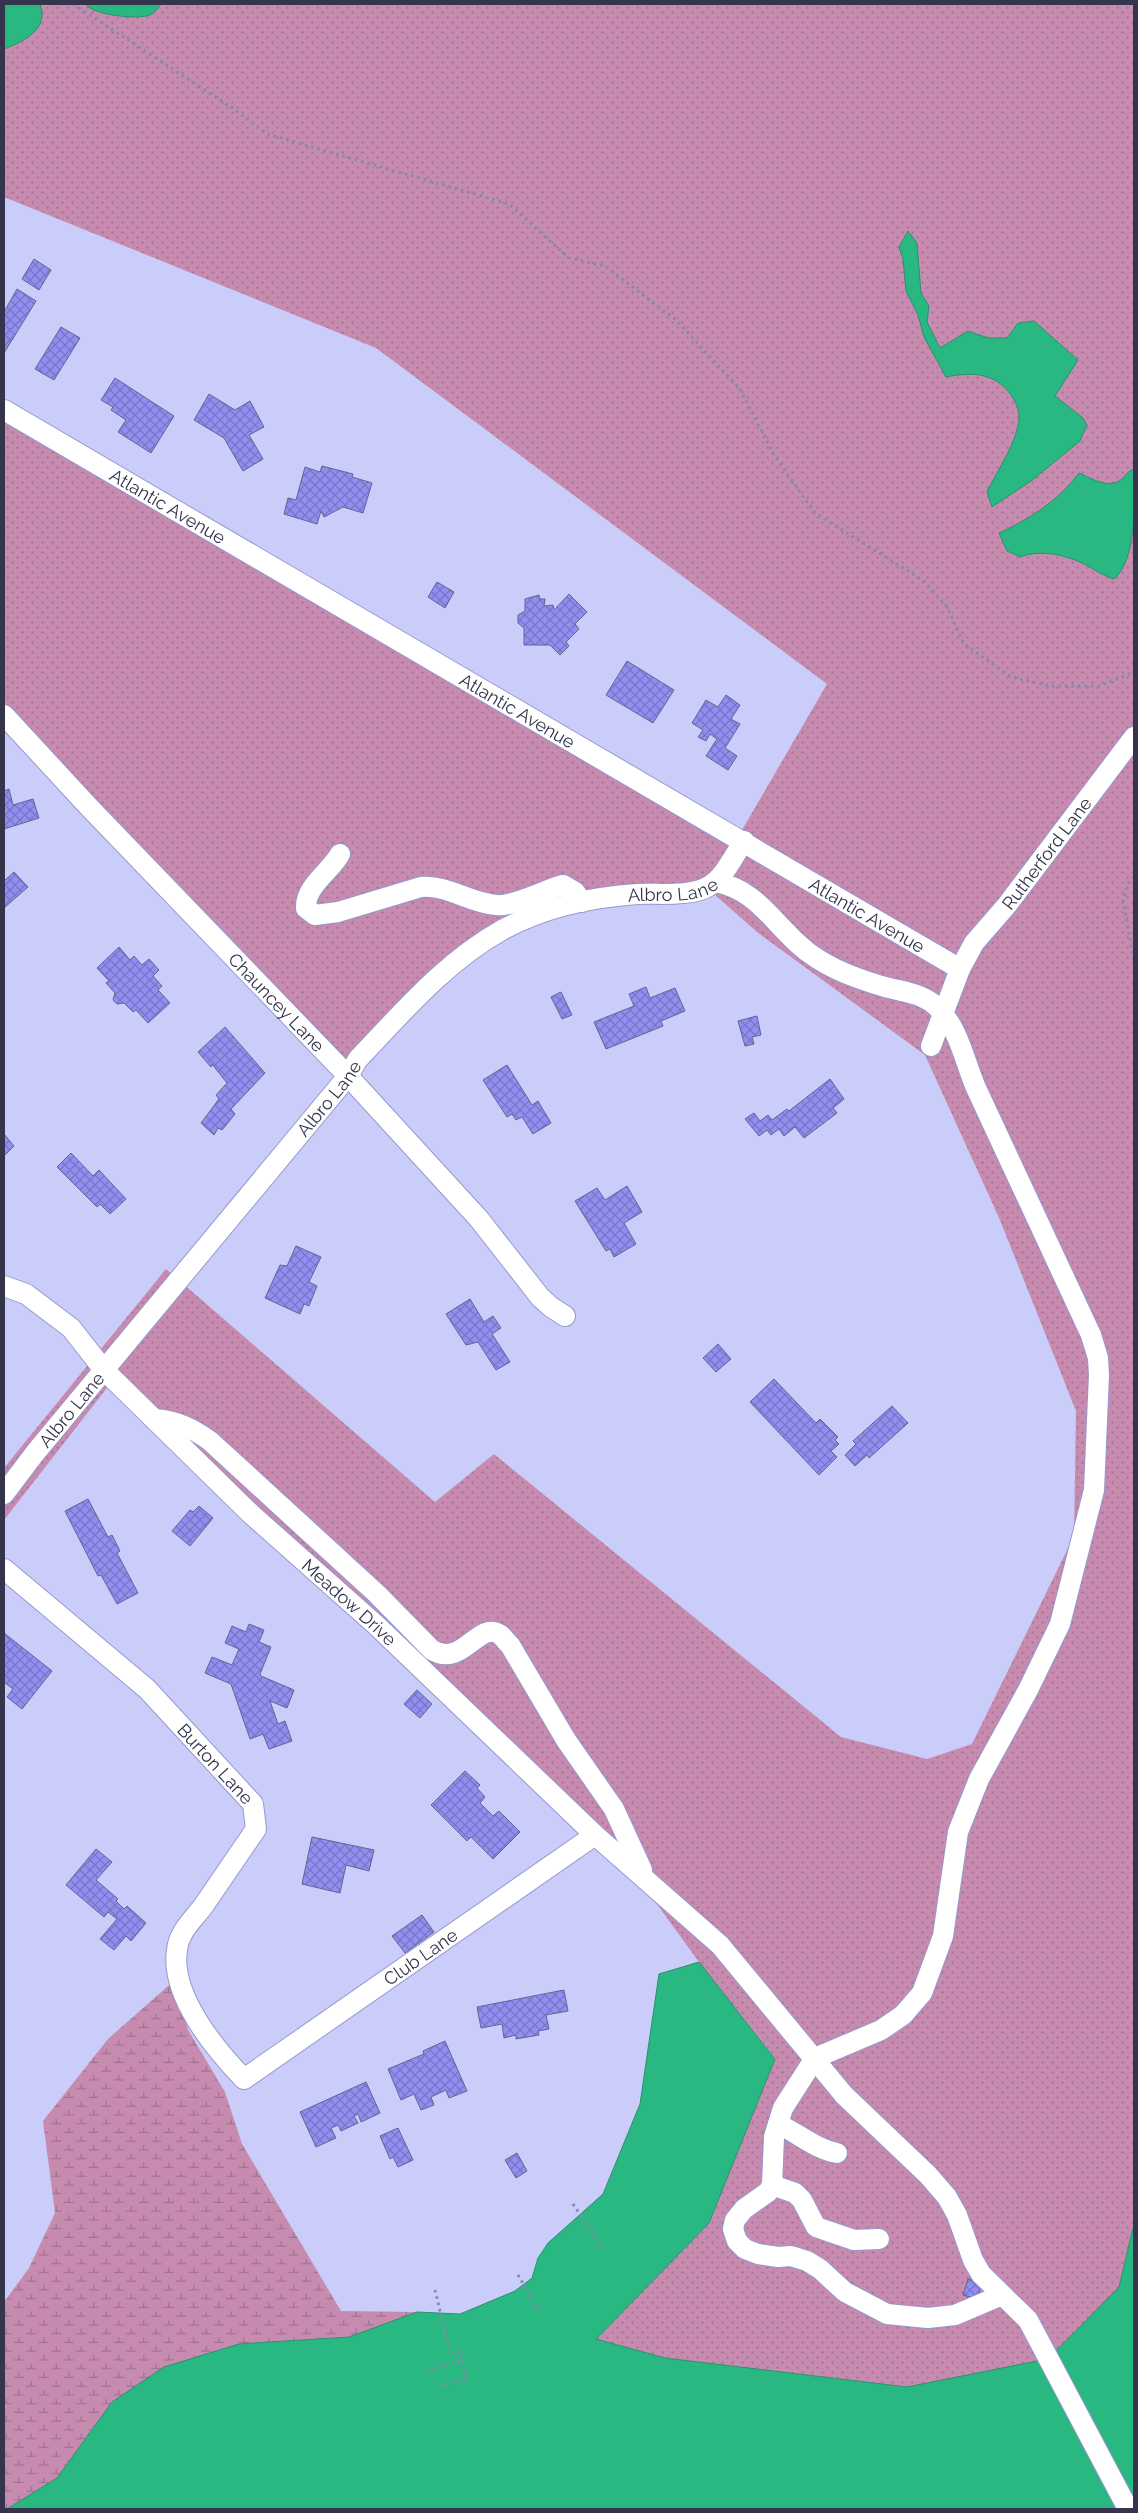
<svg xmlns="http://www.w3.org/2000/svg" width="1138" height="2513" viewBox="0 0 1138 2513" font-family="Raleway,sans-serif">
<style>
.grass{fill:url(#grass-dots)}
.wetland{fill:url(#wetland-marsh)}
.water{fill:#29b782;stroke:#2c9072}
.building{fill:url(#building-cross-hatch);stroke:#626396}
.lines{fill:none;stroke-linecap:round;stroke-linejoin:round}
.minor-casing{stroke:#9698cf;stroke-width:22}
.path{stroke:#8789ac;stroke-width:3;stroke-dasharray:2.5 4;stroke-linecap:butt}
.minor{stroke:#fff;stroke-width:20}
.labels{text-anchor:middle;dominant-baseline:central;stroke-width:5;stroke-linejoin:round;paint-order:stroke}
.street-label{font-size:18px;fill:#34354c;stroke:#f0f1fd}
</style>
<defs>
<pattern id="grass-dots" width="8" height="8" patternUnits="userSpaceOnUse" patternTransform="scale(1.25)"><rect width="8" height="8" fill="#c68baf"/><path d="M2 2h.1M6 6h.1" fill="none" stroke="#a27291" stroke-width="1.8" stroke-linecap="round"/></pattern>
<pattern id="wetland-marsh" width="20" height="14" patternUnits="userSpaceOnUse" patternTransform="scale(1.25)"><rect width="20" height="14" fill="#c68baf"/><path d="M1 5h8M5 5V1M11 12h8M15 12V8" fill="none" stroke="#a27291"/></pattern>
<pattern id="building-cross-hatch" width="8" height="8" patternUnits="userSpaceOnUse" patternTransform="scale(1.25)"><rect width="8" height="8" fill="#908ff1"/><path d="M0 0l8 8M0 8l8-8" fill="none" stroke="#7676c5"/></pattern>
</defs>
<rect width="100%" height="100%" fill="#cacdfa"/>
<path class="grass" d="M4 4H1134V2224L1119 2287 1054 2353 1042 2360 907 2387 665 2358 596 2339 709 2223 775 2058 699 1962 609 1838 117 1375 4 1520V1468L166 1269 435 1502 494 1454 841 1737 927 1759 972 1744 1074 1536 1076 1411 1000 1220 925 1055 757 932 714 894 669 889 500 922 346 1068 4 713V419L735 842 827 684 376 348 4 197Z"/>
<path class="wetland" d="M176 1979 188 2030 225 2092 242 2144 341 2311 417 2312 349 2337 239 2344 112 2402 57 2478 7 2509H4V2302L29 2268 55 2213 43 2121 108 2039Z"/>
<path class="water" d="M4 4H40C50 29 23 42 4 49Z
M86 4H161C158 8 155 13 150 15 138 20 92 15 86 4Z
M908 231 917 243 921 293 929 306 927 322 940 348 968 331 988 338H1007L1018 323 1034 321 1078 360 1055 396 1082 417 1087 425 1080 441 1031 481 992 507 987 492C997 471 1019 439 1019 417 1019 409 1015 401 1011 395 995 372 971 372 946 377L924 337 918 315 906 291 903 259 899 247Z
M1134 469C1134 500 1138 558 1114 579 1103 576 1096 570 1086 565 1066 555 1042 549 1020 557L1007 551 999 533C1030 519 1059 500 1079 473 1091 478 1109 490 1122 479 1126 475 1128 471 1134 469Z
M699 1962 775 2059 709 2223 596 2339 665 2358 907 2387 1042 2360 1054 2353 1119 2287 1134 2224V2509H7L57 2478 112 2402 164 2367 239 2344 349 2337 417 2312 460 2314 515 2291 532 2278 538 2258 548 2243 603 2194 640 2104 659 1974Z"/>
<path class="building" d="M34 259 51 270 39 290 22 279Z
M17 289 36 301 4 353V312Z
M61 327 80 338 54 380 35 369Z
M115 378 174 416 151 453 118 432 126 420 111 410 113 407 101 400Z
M209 394 235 410 250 401 264 427 249 435 263 459 243 471 224 438 194 420Z
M322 466 353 474 352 477 372 483 363 513 343 507 324 517 321 511 317 524 284 514 288 498 296 500 305 467 320 472Z
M437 582 454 592 445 608 428 597Z
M569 594 587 612 575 624 579 629 566 642 569 646 560 655 550 645H524V628L518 623V615L525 611V599L539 595 540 599H545L544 606 553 605 554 610Z
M627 661 674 690 653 723 606 695Z
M726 695 740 705 731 719 740 724 725 748 737 756 728 770 706 756 717 739 710 734 706 741 698 737 703 730 692 723 706 700 718 707Z
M9 789 13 805 33 799 39 818 4 829V791Z
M14 872 28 887 4 908V881Z
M119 947 130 960 134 956 142 965 149 959 159 970 153 976 162 986 158 990 170 1003 148 1023 136 1010 133 1012 124 1003 117 1004 113 1000 115 993 106 983 109 981 97 968Z
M646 987 650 998 675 988 685 1011 661 1021 663 1026 606 1049 594 1022 634 1006 629 994Z
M561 992 572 1015 562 1019 551 997Z
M757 1016 761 1035 752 1037 754 1044 745 1046 738 1021Z
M225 1027 265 1073 231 1109 235 1114 222 1130 218 1128 214 1135 201 1123 219 1099 216 1095 227 1083 212 1064 211 1067 198 1052Z
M507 1065 532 1105 538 1101 551 1123 533 1134 522 1117 516 1120 512 1114 507 1117 483 1080Z
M830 1079 844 1099 833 1108 837 1113 804 1138 795 1127 784 1136 779 1129 771 1135 767 1130 759 1136 745 1119 754 1113 760 1121 768 1115 772 1120 787 1109 789 1111Z
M4 1134 14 1146 4 1156Z
M71 1153 93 1176 99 1170 126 1199 110 1214 100 1204 97 1207 57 1167Z
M627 1186 642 1212 624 1223 636 1244 614 1257 610 1249 606 1251 575 1201 597 1188 605 1200Z
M296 1246 321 1257 309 1282 317 1286 309 1306 304 1304 300 1314 265 1298 280 1265 287 1266Z
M470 1299 484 1322 493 1316 501 1328 492 1334 510 1362 496 1370 478 1342 466 1345 446 1314Z
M718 1344 731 1359 716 1372 703 1358Z
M774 1379 816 1423 820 1419 838 1437 835 1440 839 1444 831 1451 837 1457 819 1475 750 1402Z
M892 1406 908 1423 869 1458 867 1455 855 1466 845 1455 856 1444 853 1441Z
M88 1499 108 1537 112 1535 120 1551 117 1553 138 1593 117 1604 101 1575 98 1576 65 1511Z
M199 1506 213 1518 190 1546 172 1531 190 1510 193 1512Z
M249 1624 264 1630 259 1642 271 1647 260 1674 261 1676 294 1690 287 1708 270 1701 278 1724 285 1721 292 1741 269 1749 263 1734 250 1739 231 1684 205 1673 212 1657 232 1665 239 1649 225 1643 232 1626 246 1632Z
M4 1633 52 1671 22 1709 7 1697 13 1689 4 1682Z
M417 1690 432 1704 420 1718 404 1704Z
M465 1771 480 1785 477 1788 485 1797 480 1803 493 1816 499 1811 520 1832 493 1859 471 1837 467 1841 431 1805Z
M312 1837 374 1850 369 1871 346 1865 340 1893 302 1884Z
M96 1849 112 1862 96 1880 118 1899 116 1901 124 1909 127 1906 146 1923 131 1941 126 1936 114 1950 100 1939 117 1919 108 1912 104 1917 66 1885Z
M422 1915 434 1932 405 1953 392 1936Z
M564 1990 568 2011 546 2015 549 2029 538 2031 539 2035 516 2039V2035L504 2038 502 2024 481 2028 477 2007Z
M445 2041 467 2091 449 2098 446 2090 431 2097 434 2105 421 2110 414 2094 401 2100 388 2069 424 2054 423 2051Z
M366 2082 380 2113 361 2122 358 2114 354 2116 358 2123 341 2131 338 2125 331 2128 336 2138 316 2147 300 2112Z
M398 2128 413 2160 398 2167 393 2157 390 2159 380 2136Z
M517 2153 527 2171 516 2178 505 2160Z
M968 2279 982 2283 977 2299 963 2295Z"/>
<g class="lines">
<g class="minor-casing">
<g id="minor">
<path id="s1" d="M4 410 960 969 931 1046"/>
<path id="s2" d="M4 715 88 806 348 1076 479 1219 540 1297 551 1307 565 1316"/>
<path d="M340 854C331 871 305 886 306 908L315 915 338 912 421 887C449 885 469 903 496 905 514 907 544 890 563 885L575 892 582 902"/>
<path d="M715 882C759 889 776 929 809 953 832 970 858 979 885 987 904 992 922 993 937 1007 959 1028 964 1060 976 1088 1014 1170 1052 1252 1091 1335L1098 1358 1099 1375 1094 1490 1060 1624 1028 1690 979 1779 958 1832 943 1936 922 1993 903 2015 881 2030 815 2058 783 2108 774 2137 772 2185 768 2192 744 2209 735 2220 733 2229 737 2241 745 2249 758 2254 778 2257 791 2256 807 2261 820 2269 845 2292 887 2314 928 2318 955 2315 1002 2295"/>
<path id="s3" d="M960 969 974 943 1007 905 1134 737"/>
<path id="s4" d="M4 1286 26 1294 71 1328 104 1370 251 1514 376 1625 595 1835 720 1945 844 2095 928 2175 947 2197 957 2215 973 2260 981 2274 1028 2320 1128 2509"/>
<path d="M155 1419C177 1421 192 1428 210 1441L377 1594 432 1650C463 1668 478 1621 499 1634 503 1636 506 1642 510 1645L566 1740 614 1809 642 1870"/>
<path id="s5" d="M4 1494 35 1453 348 1076 358 1059C403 1012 445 962 502 930 542 908 592 897 638 894 657 893 692 897 709 886 724 878 734 855 744 841"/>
<path id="s6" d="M4 1569 147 1689 253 1804 256 1829C239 1854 221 1880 204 1905 193 1920 179 1931 177 1950 170 1995 215 2049 244 2079L595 1835"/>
<path d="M778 2124C798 2133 815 2149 837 2153"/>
<path d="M772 2185 795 2193 802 2200 816 2227 854 2240 879 2239"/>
</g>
</g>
<path class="path" d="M73 4 234 109 267 134 509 204 569 258 605 266 676 320 740 389 774 455 815 513 924 581 947 607 964 644 1011 677 1050 686H1099L1134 672
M1134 877 1129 882 1123 900 1134 963
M573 2204 605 2253
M518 2275 541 2314
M435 2290 450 2353 460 2351 467 2379 437 2387
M426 2371 463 2360"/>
<use href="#minor" class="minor"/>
</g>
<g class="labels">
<g class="street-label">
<text stroke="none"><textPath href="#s1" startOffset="190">Atlantic Avenue</textPath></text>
<text stroke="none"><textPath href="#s1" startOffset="595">Atlantic Avenue</textPath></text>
<text stroke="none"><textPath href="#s3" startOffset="145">Rutherford Lane</textPath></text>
<text stroke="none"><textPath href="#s5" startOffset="932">Albro Lane</textPath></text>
<text stroke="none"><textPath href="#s1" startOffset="1000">Atlantic Avenue</textPath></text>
<text stroke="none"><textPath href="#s2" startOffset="396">Chauncey Lane</textPath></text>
<text stroke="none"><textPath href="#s5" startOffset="512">Albro Lane</textPath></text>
<text stroke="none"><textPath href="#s5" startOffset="108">Albro Lane</textPath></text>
<text stroke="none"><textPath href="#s4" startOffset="471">Meadow Drive</textPath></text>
<text stroke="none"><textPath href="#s6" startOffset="288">Burton Lane</textPath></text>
<text stroke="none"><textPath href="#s6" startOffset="878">Club Lane</textPath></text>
</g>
</g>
<rect width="1138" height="2513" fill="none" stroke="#34354c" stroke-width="10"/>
</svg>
